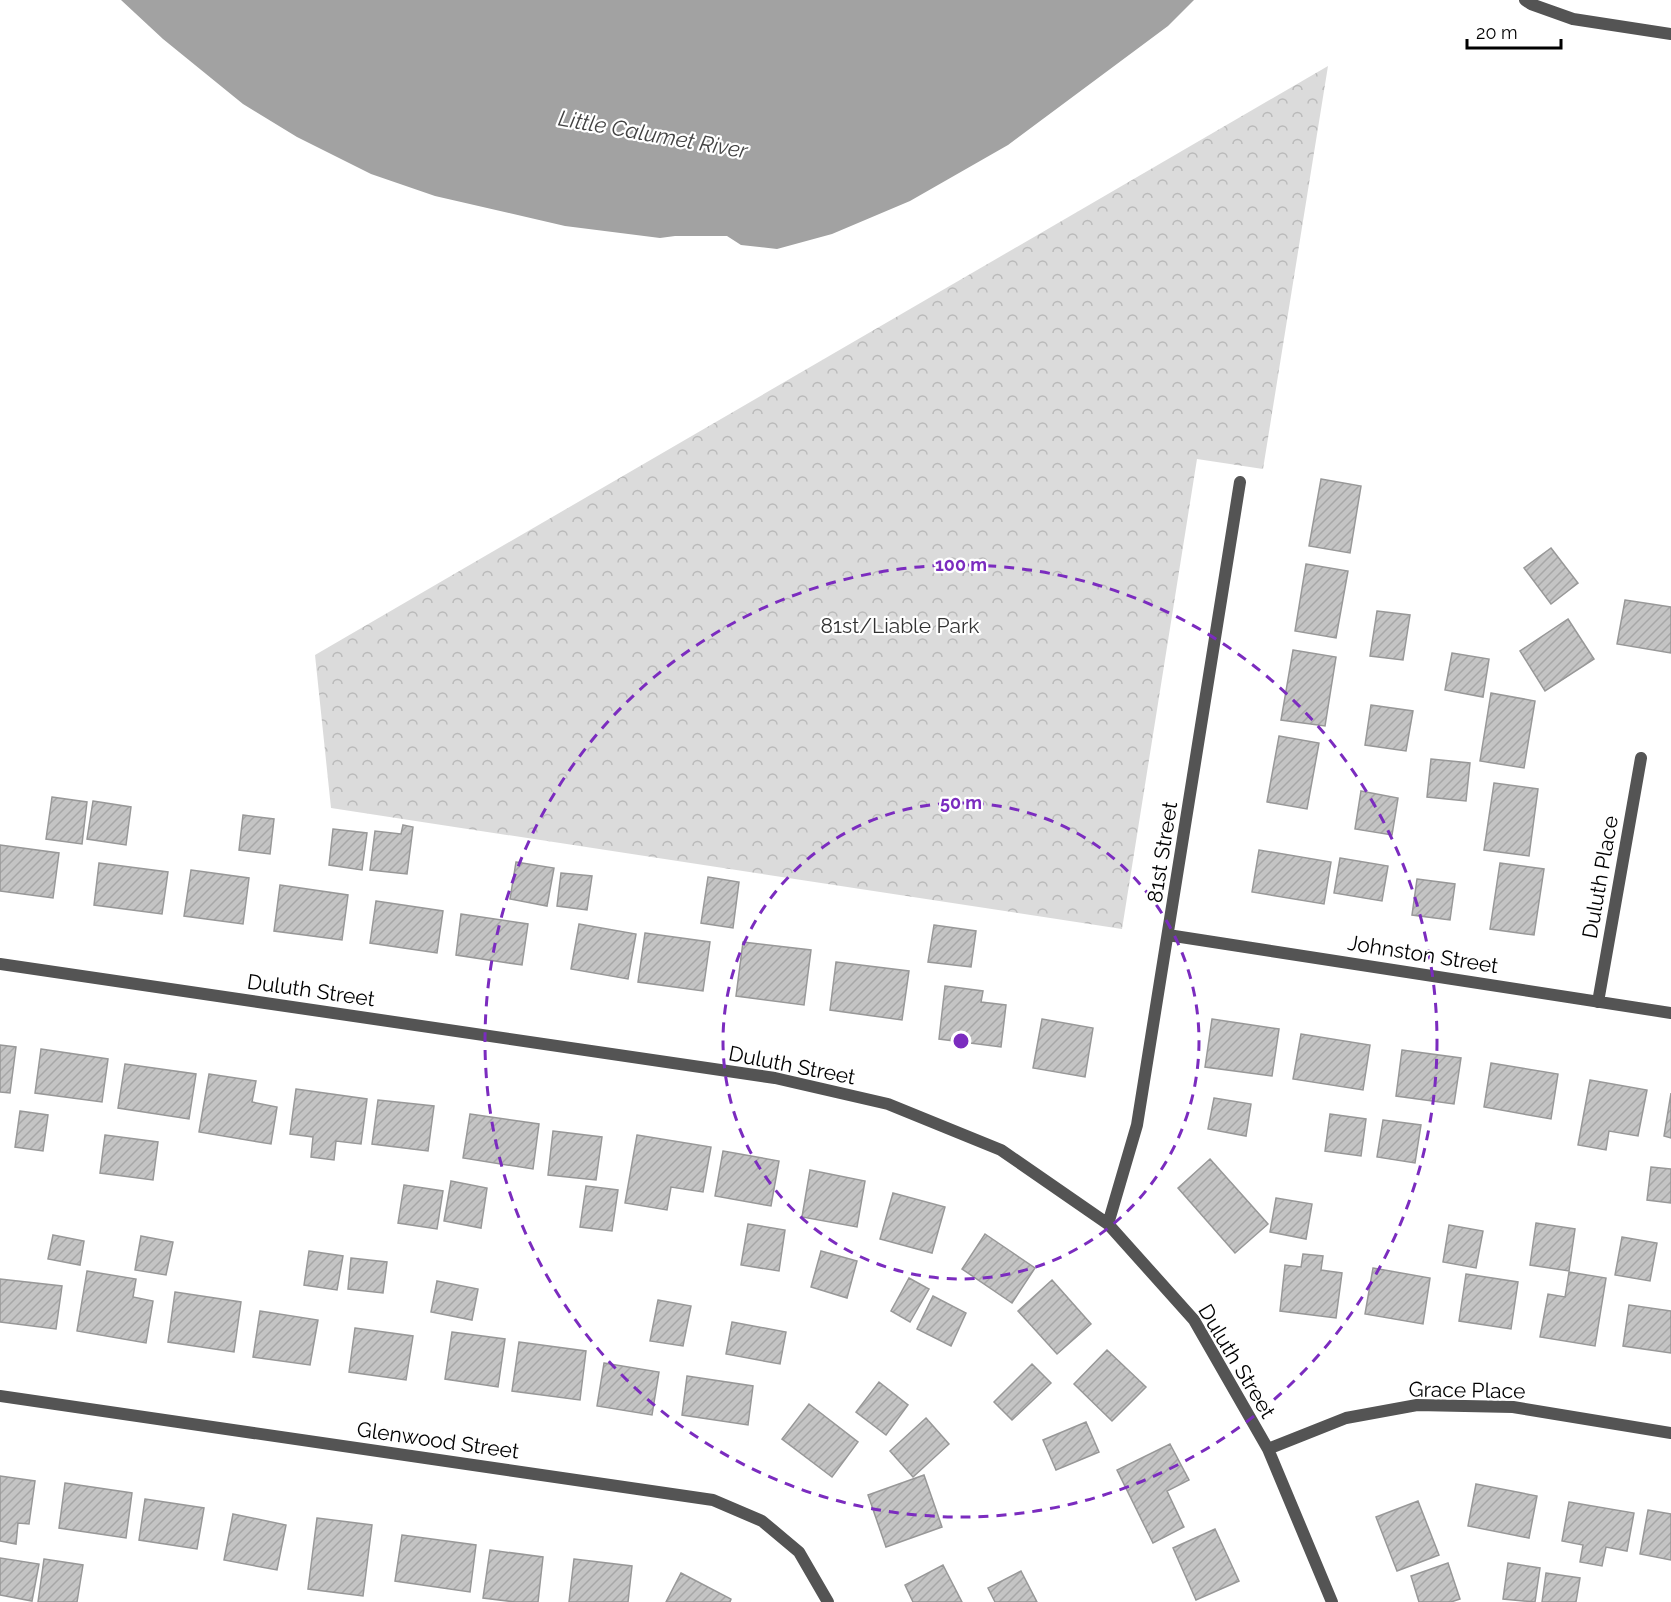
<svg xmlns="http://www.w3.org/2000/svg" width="1671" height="1602" viewBox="0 0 1671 1602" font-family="Raleway,sans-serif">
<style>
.park{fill:url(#park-crowns)}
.water{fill:#a2a2a2}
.building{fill:url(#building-hatch);stroke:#989898;stroke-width:1.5}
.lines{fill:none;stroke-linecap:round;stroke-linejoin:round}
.minor{stroke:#545454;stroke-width:12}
.ring{fill:none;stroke:#7b2cbf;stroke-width:3;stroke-dasharray:10 8}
.labels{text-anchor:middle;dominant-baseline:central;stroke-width:4.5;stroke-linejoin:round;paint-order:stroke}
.park-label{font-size:21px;fill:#323232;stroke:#fff}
.street-label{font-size:21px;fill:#000;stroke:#fff}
.water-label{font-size:22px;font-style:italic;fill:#434343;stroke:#fff}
.centre{fill:#7b2cbf;stroke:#fff;stroke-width:3}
.ring-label{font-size:18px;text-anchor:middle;font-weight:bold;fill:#7b2cbf;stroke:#fff;stroke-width:4.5;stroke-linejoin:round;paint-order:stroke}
</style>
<defs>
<pattern id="park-crowns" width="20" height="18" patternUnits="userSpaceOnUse" patternTransform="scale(1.5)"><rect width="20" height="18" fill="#dbdbdb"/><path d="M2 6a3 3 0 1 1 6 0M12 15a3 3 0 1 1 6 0" fill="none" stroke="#bababa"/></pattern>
<pattern id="building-hatch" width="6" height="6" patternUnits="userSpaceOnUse" patternTransform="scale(1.5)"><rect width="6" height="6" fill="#c4c4c4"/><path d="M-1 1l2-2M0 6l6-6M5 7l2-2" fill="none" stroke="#a7a7a7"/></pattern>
</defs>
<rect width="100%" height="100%" fill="#fff"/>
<path class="park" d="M1328 66 1263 469 1197 459 1122 929 331 808 315 655Z"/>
<path class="water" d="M121 0H1194L1168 26 1008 145 910 201 832 234 777 249 741 245 727 236H675L660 238 565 226 435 196 371 174 297 137 243 104 163 39Z"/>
<path class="building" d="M1321 479 1361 486 1350 553 1309 546Z
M1551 548 1578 583 1551 604 1524 568Z
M1306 564 1348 571 1336 638 1295 631Z
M1625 600 1671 607V653L1617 644Z
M1377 611 1410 615 1403 660 1370 656Z
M1568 619 1594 659 1545 691 1520 651Z
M1293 650 1336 657 1325 726 1281 720Z
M1452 653 1489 659 1483 697 1445 690Z
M1491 693 1535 701 1524 768 1480 761Z
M1371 705 1413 711 1406 751 1365 745Z
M1279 736 1319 743 1307 809 1267 802Z
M1431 759 1470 763 1466 801 1427 797Z
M1494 783 1538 789 1529 856 1484 850Z
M1361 791 1398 798 1392 835 1355 829Z
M52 797 87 802 82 844 46 839Z
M93 801 131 807 126 845 87 839Z
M243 815 274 819 270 854 239 850Z
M403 825 413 827 407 874 370 870 375 831 401 834Z
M333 829 367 833 362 870 329 865Z
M0 845 59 853 53 898 0 891Z
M1259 850 1331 862 1324 904 1252 892Z
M1340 858 1388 866 1382 901 1334 893Z
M516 862 554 868 547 906 510 899Z
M99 863 168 872 162 914 94 905Z
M1500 863 1544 869 1534 935 1490 929Z
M191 870 249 878 243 924 184 916Z
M561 873 592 876 587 910 557 906Z
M708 877 739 882 733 928 701 923Z
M1417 879 1455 884 1450 920 1412 915Z
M280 885 348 895 342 940 274 931Z
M376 901 443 911 437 953 370 943Z
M461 914 528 924 522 965 456 955Z
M579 924 636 934 628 979 571 969Z
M934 925 976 931 971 967 928 962Z
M645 933 710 942 703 991 638 982Z
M743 942 811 950 804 1005 736 996Z
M836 962 909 971 902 1020 830 1010Z
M945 986 983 991 981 1002 1006 1005 1001 1047 939 1039Z
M1042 1019 1093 1028 1085 1077 1033 1068Z
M1212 1019 1279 1029 1272 1076 1205 1067Z
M1301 1034 1370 1045 1363 1090 1293 1079Z
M0 1045 16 1047 10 1093 0 1092Z
M41 1049 108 1059 102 1102 35 1093Z
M1402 1050 1461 1058 1454 1104 1396 1096Z
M1491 1063 1558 1074 1551 1119 1484 1107Z
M125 1064 196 1074 189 1119 118 1108Z
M209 1074 256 1081 252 1102 277 1107 271 1144 199 1132Z
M1590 1080 1647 1090 1638 1136 1609 1131 1606 1150 1578 1145Z
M296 1089 367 1099 361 1144 336 1141 334 1160 311 1157 313 1137 290 1134Z
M1671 1093V1138L1664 1136Z
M1214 1098 1251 1104 1246 1136 1208 1129Z
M378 1100 434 1106 428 1151 372 1144Z
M20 1111 48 1115 43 1151 15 1147Z
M470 1114 539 1124 533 1169 463 1158Z
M1330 1114 1366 1119 1361 1156 1325 1151Z
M1383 1120 1421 1125 1415 1163 1377 1157Z
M553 1131 602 1137 596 1180 548 1175Z
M105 1135 158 1142 153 1180 100 1173Z
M637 1135 711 1147 703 1192 671 1187 667 1210 625 1203Z
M723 1151 779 1161 771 1206 715 1196Z
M1210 1159 1268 1224 1235 1253 1178 1188Z
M1651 1167 1671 1169V1203L1647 1200Z
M810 1170 865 1181 857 1227 802 1217Z
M451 1181 487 1188 481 1228 444 1221Z
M404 1185 443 1191 437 1229 398 1223Z
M586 1186 618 1190 612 1231 580 1227Z
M893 1193 945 1207 932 1253 880 1239Z
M1276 1198 1312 1204 1306 1239 1270 1232Z
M1536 1223 1575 1229 1569 1271 1530 1265Z
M748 1224 785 1230 779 1271 741 1265Z
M1449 1225 1483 1231 1476 1268 1443 1262Z
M985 1234 1035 1268 1012 1303 962 1269Z
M53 1235 84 1241 80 1265 48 1259Z
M141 1236 173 1242 166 1275 135 1270Z
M1622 1237 1657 1243 1650 1281 1615 1275Z
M309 1251 343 1256 337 1290 304 1285Z
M821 1251 857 1261 847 1298 811 1287Z
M1303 1254 1323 1256 1321 1270 1342 1273 1336 1318 1280 1311 1285 1265 1301 1267Z
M351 1258 387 1262 383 1293 348 1289Z
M1373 1268 1430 1278 1423 1324 1365 1314Z
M87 1271 136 1279 133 1297 153 1301 146 1343 77 1331Z
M1569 1272 1606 1278 1595 1346 1540 1337 1548 1294 1565 1297Z
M1466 1274 1518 1282 1511 1329 1459 1321Z
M909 1278 929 1289 910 1322 891 1311Z
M0 1279 62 1286 56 1329 0 1322Z
M1052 1280 1091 1324 1057 1354 1018 1311Z
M437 1281 478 1289 472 1320 431 1312Z
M175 1292 241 1302 234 1352 168 1342Z
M933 1296 966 1313 951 1346 917 1329Z
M658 1300 691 1306 683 1346 650 1341Z
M1629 1305 1671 1311V1353L1623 1346Z
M260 1311 318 1320 310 1365 253 1357Z
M732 1322 786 1332 780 1364 726 1354Z
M355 1328 413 1336 406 1380 349 1372Z
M452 1332 505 1339 498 1387 445 1379Z
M519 1342 586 1351 580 1400 512 1391Z
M1107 1350 1146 1387 1112 1421 1074 1384Z
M604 1363 659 1372 652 1415 597 1406Z
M1032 1364 1051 1383 1012 1420 994 1402Z
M687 1376 753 1386 748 1425 682 1415Z
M879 1382 908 1405 886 1435 856 1412Z
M809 1404 858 1442 832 1477 782 1439Z
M926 1418 949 1444 913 1477 890 1451Z
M1086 1422 1099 1452 1056 1470 1043 1440Z
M1170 1444 1189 1480 1167 1491 1184 1527 1153 1543 1117 1470Z
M924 1475 942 1527 886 1547 868 1495Z
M0 1476 35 1481 29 1524 18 1523 16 1544 0 1541Z
M65 1483 132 1493 126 1538 59 1528Z
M1476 1484 1537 1496 1529 1538 1468 1526Z
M145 1499 204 1508 197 1549 139 1540Z
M1418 1501 1439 1555 1397 1571 1376 1517Z
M1569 1502 1634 1513 1627 1551 1606 1547 1602 1566 1580 1562 1583 1545 1562 1541Z
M1648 1510 1671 1514V1560L1640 1554Z
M233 1514 286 1525 277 1570 224 1560Z
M317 1518 372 1525 363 1596 308 1589Z
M1215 1529 1239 1581 1196 1600 1173 1548Z
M402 1535 476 1545 470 1592 395 1581Z
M490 1550 543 1557 538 1602H515L483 1598Z
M0 1558 39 1564 32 1601 0 1595Z
M44 1559 83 1565 77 1602H38Z
M574 1559 632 1566 628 1602H569Z
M1448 1563 1460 1599 1451 1602H1419L1411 1576Z
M1508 1563 1540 1568 1535 1602 1503 1599Z
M943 1565 962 1602H913L905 1585Z
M1021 1571 1037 1602H995L988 1588Z
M681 1573 731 1599 730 1602H666Z
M1546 1573 1580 1578 1576 1602H1542Z"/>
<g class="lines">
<path class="minor" d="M1525 0 1531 4 1573 19 1671 34
M1168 935 1671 1013
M0 964 775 1078 888 1104 1001 1150 1108 1224 1194 1320 1268 1449 1332 1602
M1598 1002 1641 758
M1108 1224 1137 1125 1240 482
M0 1396 713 1500 762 1521 799 1552 828 1602
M1268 1449 1346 1418 1417 1405 1513 1407 1671 1433"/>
</g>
<g class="ring">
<circle cx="961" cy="1041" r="238"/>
<circle cx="961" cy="1041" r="476"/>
</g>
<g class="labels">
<g class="park-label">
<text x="900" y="625">81st/Liable Park</text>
</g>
<g class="street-label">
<text transform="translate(1162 852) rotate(-81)">81st Street</text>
<text transform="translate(1600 877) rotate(-80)">Duluth Place</text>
<text transform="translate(1423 954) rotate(9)">Johnston Street</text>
<text transform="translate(311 990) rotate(8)">Duluth Street</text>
<text transform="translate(792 1065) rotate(11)">Duluth Street</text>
<text transform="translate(1237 1361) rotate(59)">Duluth Street</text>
<text transform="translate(1467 1390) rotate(1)">Grace Place</text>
<text transform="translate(438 1440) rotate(8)">Glenwood Street</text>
</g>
<g class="water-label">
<text transform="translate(653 134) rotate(10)">Little Calumet River</text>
</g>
</g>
<circle cx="961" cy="1041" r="9" class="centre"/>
<g class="ring-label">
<text x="961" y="571">100 m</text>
<text x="961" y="809">50 m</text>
</g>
<path d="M1467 39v9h94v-9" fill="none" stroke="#000000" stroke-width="3"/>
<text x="1476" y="39" font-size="18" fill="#000000" stroke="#ffffff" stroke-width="4.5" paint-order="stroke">20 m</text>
</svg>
